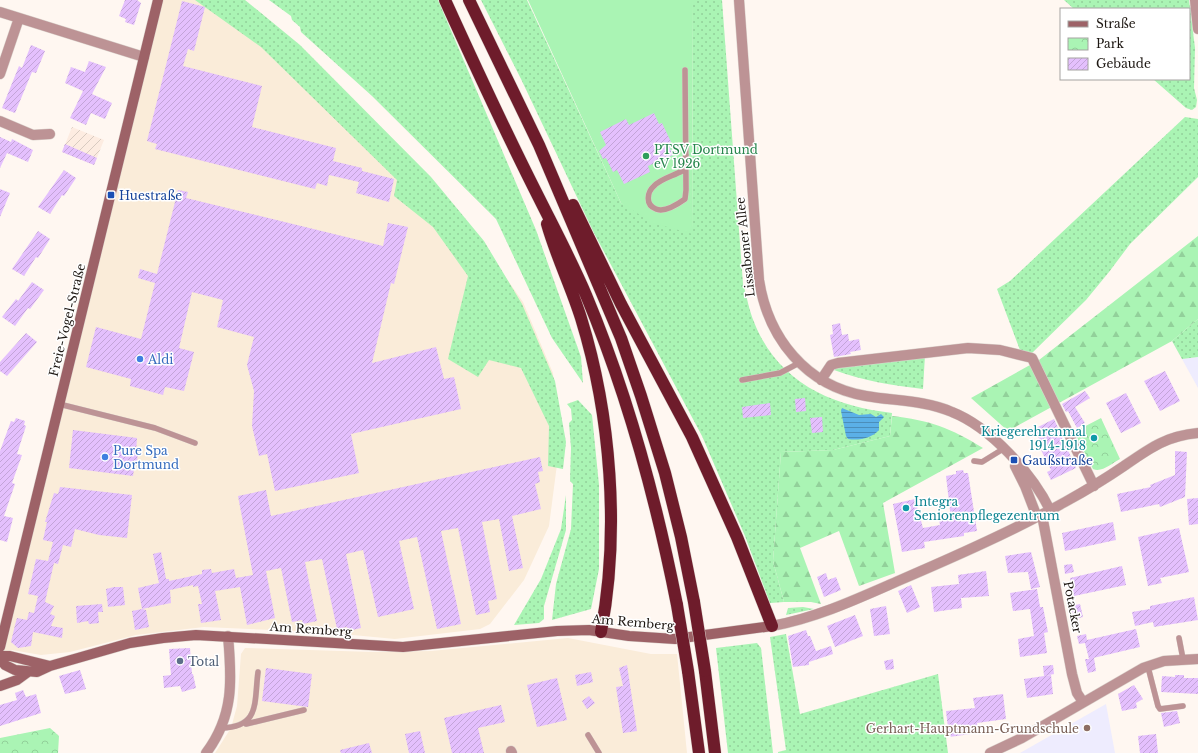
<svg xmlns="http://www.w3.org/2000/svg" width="1198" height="753" viewBox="0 0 1198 753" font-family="'Libre Baskerville',serif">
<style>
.commercial{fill:#faecd9}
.industrial{fill:url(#industrial-furrows)}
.education{fill:#eeecfe}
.grass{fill:url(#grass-dots)}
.forest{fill:url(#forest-firs)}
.park{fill:url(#park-crowns)}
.pitch{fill:#aaf4b4}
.water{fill:url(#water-rules)}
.building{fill:url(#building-hatch)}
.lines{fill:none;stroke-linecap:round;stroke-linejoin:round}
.lane-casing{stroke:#dbd3cd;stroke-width:6}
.street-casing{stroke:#dbd3cd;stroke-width:11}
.secondary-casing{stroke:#dbd3cd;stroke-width:11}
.highway-casing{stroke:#dbd3cd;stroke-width:13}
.lane{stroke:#bd9395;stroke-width:5.5}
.street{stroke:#bd9395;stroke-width:10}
.secondary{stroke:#9d6267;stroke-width:10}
.highway{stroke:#6e1c2b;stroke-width:12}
.highway-bridge-casing{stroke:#dbd3cd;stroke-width:13;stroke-linecap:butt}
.highway-bridge{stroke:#6e1c2b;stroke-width:12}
.leisure-dot{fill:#2e9e5b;stroke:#fff;stroke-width:1.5}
.transit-dot{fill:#1a4fb4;stroke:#fff;stroke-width:1.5}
.shop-dot{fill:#3f7fe0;stroke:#fff;stroke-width:1.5}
.culture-dot{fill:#0f9aa8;stroke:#fff;stroke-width:1.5}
.service-dot{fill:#5c6f8a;stroke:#fff;stroke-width:1.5}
.education-dot{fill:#8d6e63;stroke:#fff;stroke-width:1.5}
.labels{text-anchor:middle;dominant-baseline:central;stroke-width:3;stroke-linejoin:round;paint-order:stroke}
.leisure-label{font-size:12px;fill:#27864d;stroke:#fff;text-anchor:start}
.transit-label{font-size:12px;fill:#164399;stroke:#fff;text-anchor:start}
.street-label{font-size:12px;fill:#1e1813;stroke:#fff}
.shop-label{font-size:12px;fill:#366cbe;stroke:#fff;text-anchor:start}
.culture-label{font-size:12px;fill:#0d838f;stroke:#fff;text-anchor:end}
.service-label{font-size:12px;fill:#4e5e75;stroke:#fff;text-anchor:start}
.education-label{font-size:12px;fill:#785e54;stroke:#fff;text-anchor:end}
</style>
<defs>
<pattern id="industrial-furrows" width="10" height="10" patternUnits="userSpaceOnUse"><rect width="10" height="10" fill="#fdece1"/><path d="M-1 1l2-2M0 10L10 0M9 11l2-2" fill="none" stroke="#d8cac0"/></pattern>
<pattern id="grass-dots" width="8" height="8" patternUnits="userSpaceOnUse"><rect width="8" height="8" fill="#aaf4b4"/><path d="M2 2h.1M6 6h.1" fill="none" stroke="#92d09a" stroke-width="1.8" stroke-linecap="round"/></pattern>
<pattern id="forest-firs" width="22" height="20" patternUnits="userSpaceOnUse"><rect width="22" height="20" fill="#aaf4b4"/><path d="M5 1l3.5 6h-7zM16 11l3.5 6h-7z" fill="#92d09a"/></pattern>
<pattern id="park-crowns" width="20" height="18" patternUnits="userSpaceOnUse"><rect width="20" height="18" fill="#aaf4b4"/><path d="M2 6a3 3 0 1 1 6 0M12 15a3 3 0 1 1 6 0" fill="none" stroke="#92d09a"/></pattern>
<pattern id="water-rules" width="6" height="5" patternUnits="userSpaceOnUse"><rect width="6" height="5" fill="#5bb0e7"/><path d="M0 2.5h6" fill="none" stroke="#4b8eba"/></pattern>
<pattern id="building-hatch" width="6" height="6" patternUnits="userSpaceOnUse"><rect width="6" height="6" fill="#e4c0fd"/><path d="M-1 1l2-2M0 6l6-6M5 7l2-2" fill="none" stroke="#c3a4d8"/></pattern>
</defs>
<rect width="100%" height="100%" fill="#fff7f1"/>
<path class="commercial" d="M160 0H229L490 255 523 302 553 373 559 449 549 526 524 580 490 624 480 629 395 639 321 632 204 627 136 635 70 652 41 655 12 650 0 655Z
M568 638 651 654H677L687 753H215L231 728 237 706 241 654 245 648 373 652 431 651Z"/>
<path class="industrial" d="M72 127 104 140 94 165 62 152Z"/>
<path class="education" d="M1198 357V388L1182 359Z
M1106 704 1115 753H1020Z"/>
<path class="grass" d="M195 0H245L300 45 431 177 484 241 522 304 555 381 566 442 563 469 548 466 549 426 521 368 489 360 478 377 448 359 468 276 433 227 394 196 397 180 261 47Z
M269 0H438L536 230 581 357 583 383 552 338 496 219 372 96 301 32 300 27 292 20 291 16Z
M481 0H527L621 203 693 233 692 0H722L743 284C747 297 749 310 754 322 778 383 832 406 892 413L890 436 833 450 781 452 773 561 784 602 770 603 745 536 702 436 594 233 521 79Z
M1064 0H1189L1195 48 1194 88 1197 100 1196 107 1192 110 1186 108 1153 79H1189V9H1074Z
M1185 117 1198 119V177L1130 244 1109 272 1086 300 1031 354 1020 350 997 289 1010 281Z
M1198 319V357L1182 359 1172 341Z
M925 355 923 389C892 385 863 381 834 370L836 368Z
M578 400 592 415 599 485V569L591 609 552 620 556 584 571 529 573 484 570 481 571 448 569 423 572 420 571 409 567 404Z
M566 495V530L544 606V619L539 623 514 625 541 579 561 529Z
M803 607 814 609 786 615 788 608Z
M786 634 800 714 938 674 948 753H778V752L786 750 770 637Z
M757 643 761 648 773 753H728L716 648Z"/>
<path class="forest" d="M1198 236V319L1172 341 1008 431 971 398 1039 360Z
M892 416C929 420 951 428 983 448L883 503 895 573 859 586 839 531 800 548 821 604 811 602H784L773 561 781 452 833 450 890 436Z"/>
<path class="park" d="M1101 418 1120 459C1112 463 1102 473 1093 469L1074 432Z
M50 728 59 736 58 753H0V738Z"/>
<path class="pitch" d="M528 0H692L693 234 653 223 621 203Z"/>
<path class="water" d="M842 408 859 415 871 414 876 417 881 414 884 417 879 422V430C872 438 859 441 848 439L846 436 841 411Z"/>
<path class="building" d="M125 0H137L141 3 134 25 125 22 126 19 119 16Z
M182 1 205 7 194 51 188 49 183 66 262 86 252 127 336 148 333 161 362 168V171L394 179 389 202 356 193 359 182 329 175 327 186 317 183 315 189 155 149 157 144 147 141Z
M31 45 45 51 36 73 32 72 15 113 2 108 19 66 22 68Z
M89 61 106 67 92 94 112 103 105 119 91 113 86 125 70 118 83 91 65 83 71 67 85 72Z
M654 113 659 124 662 123 671 142 668 144 673 155 648 166 650 172 624 184 617 170 613 172 606 158 603 159 599 151 606 145 600 132 626 119 629 125Z
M0 137 11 142 12 139 33 150 28 162 7 153 0 168Z
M65 144 97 158 94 165 62 152Z
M64 170 76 178 64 196 62 195 50 214 38 207Z
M0 189 10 193 0 217Z
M178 190 188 192 186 198 383 246 388 223 408 227 394 284 391 283 372 363 436 347 444 379 454 377 461 409 351 434 359 473 275 491 267 454 259 456 252 426 254 391 247 365 254 337 217 327 223 300 192 292 179 348 194 352 184 391 165 387 163 395 145 390 130 386 131 379 86 367 96 327 141 339 155 283 138 278 140 269 157 274Z
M38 231 50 239 38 258 36 257 24 276 12 269Z
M32 282 44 290 30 309 28 308 15 326 2 317 16 299 18 301Z
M840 323 842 335 848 334 849 341 859 339 861 350 850 352 851 354 834 357 830 335 833 334 832 325Z
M26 333 37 342 7 376 0 371V362Z
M1165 371 1180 401 1160 411 1144 381Z
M1085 391 1090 398 1075 407 1085 423 1077 428 1068 411 1066 412 1062 404Z
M1126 393 1141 423 1121 433 1106 403Z
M805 398 806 411 796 412 795 399Z
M770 403 771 415 743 418 742 407Z
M822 417 823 432 812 433 810 418Z
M16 418 25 421 24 425 26 426 17 454 22 455 12 483 15 484 4 516 13 518 7 542 0 540V451L11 421 14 422Z
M1054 419 1076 468 1051 480 1047 472 1051 470 1041 450 1044 449 1034 429Z
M73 430 137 438 136 452H138L137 462H135L133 476 69 468Z
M1175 451 1187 452 1185 497 1160 507 1159 504 1121 512 1117 494 1151 487 1150 485 1175 475Z
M540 457 543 471 538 472 540 482 535 484 541 509 512 516 523 568 509 571 499 519 482 522 497 599 488 601 490 612 476 615 458 528 441 531 461 624 437 629 417 537 399 541 414 609 378 617 363 550 346 554 361 628 348 631 347 627 337 629 322 559 305 562 317 621 303 624 302 620 292 622 281 568 266 571 275 618 247 625 240 587 215 591 221 620 201 623 198 604H202L198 586 193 587V585L170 590 171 603 142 609 146 610 149 627 135 630 132 611 142 609 138 588 159 583 153 554 161 552 166 579H169V581L202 574V570L211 569 212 573 234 569 236 578 253 575 238 496 266 490 271 516Z
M963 470 964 473H968L977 531 964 533V536L924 542 925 548 902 552 893 504 915 499 923 528 940 525 939 520 951 519 946 476 956 474V471Z
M60 487 132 495 127 538 99 535 75 529 71 547 63 545 58 564 54 563 45 602 54 606 50 614 55 616 51 626 63 628 62 638 33 632 31 646 18 648 11 642 15 625 17 618 27 620 29 612 34 613 38 596 28 594 36 559 48 561 53 542 43 540 47 522H45L54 493 58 494Z
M1198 498V524L1189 525 1187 499Z
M1113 522 1116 540 1065 551 1062 533Z
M1179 528 1189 572 1160 578 1162 583 1148 586 1138 537Z
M1031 552 1040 587 1031 589 1028 572 1008 573 1005 556Z
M1072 564 1074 572 1065 574 1064 565Z
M1122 566 1126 585 1074 596 1070 578Z
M986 571 989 596 961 598 962 608 934 612 931 587 959 584 958 575Z
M826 573 828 580 836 577 841 590 824 597 817 577Z
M911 585 920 607 907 613 898 591Z
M114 587H123L125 605 108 607 106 589Z
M1037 589 1040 607H1043L1048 632 1044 633 1047 653 1020 657 1018 639 1034 636 1030 609 1013 611 1010 593Z
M1194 597 1198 620 1154 627 1153 622 1135 626 1132 612 1150 609V606Z
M102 604 103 612H98L99 623 89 624 88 621 77 623 76 606Z
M1080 604 1083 617 1074 619 1071 606Z
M886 606 890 634 874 636 870 609Z
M855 615 863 636 835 647 827 626Z
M1136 629 1140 647 1089 659 1085 643 1079 644 1077 636 1086 634 1087 640Z
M806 630 808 636H810L816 651 831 646 833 654 809 662V665L793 667 788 636Z
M190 648 192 674H193L196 688 182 692 180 686 164 688 163 676 171 675 169 649Z
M1094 658 1096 671 1088 673 1085 659Z
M893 659 894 669 886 670 884 661Z
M627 665 637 731 623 733 616 687 623 686 619 668Z
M1053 665 1054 674 1044 676 1043 666Z
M266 668 312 674 308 707 262 701Z
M80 670 86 689 65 694 59 676Z
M591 672 593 682 577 686 575 675Z
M1051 675 1053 694 1027 698 1024 679Z
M1175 675H1184V678H1198V694L1161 692 1162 676 1175 677Z
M557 678 567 720 537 727 527 685Z
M1134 685 1143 699 1136 703 1137 708 1122 711 1118 694Z
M23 690 26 697 36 694 41 713 0 726V705L17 700 15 693Z
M1003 694 1006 719 977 723 978 733 949 737 946 711 975 708 973 698Z
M589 696 595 703 587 709 582 701Z
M501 705 505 722 478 728 484 753H452L444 718Z
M1177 711 1180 723 1164 727 1161 713Z
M420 731 425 753H409L405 734Z
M1156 734 1158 753H1140L1138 736Z
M369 743 372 753H341L340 750Z"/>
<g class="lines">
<g class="lane-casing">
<path id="lane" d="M685 70 686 190 685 199C678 204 665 213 656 209 645 205 647 192 654 186 660 179 673 176 682 171L686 155
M742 380 780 373 799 363
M59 404 155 428 195 443
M974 461 982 462 1003 449
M1179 638 1183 659
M1148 667 1158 706 1160 709 1183 706
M246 724 304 710
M221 728C260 727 254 704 258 672
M588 735 599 753"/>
</g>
<g class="street-casing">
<path id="street" d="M739 0 759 280C768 338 806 386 866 396 894 401 924 400 952 412 990 427 1032 473 1050 510
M1195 0 1198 29
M0 12 144 57
M0 74 19 18
M0 121 33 135 50 134
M821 380 831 365 838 363 968 348 1000 350 1032 358 1094 486
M1015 466 1025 486 1037 517
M1042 515 1072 674 1077 693 1083 702
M772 626C816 618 857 599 898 581 954 557 1011 532 1065 502 1085 491 1105 479 1124 466 1150 448 1166 436 1198 433
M511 751 512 753
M206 753C234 716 232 680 228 636
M990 753 1022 738 1143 668 1164 661 1198 659"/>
</g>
<g class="secondary-casing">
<path id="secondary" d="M0 647 158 0
M0 656H10L50 666
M0 659 5 665 15 670 37 672 50 666 130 643 163 638 196 635 403 647 557 631 589 630 629 636 675 639 772 626
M0 686 17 680 28 672"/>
</g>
<g class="highway-casing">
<path id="highway" d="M445 0C475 66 506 133 539 198 555 230 572 262 586 295 628 395 656 499 677 605
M469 0 539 145 621 338 641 396 665 473 681 537 694 602
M573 205 621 304 692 437 737 537 772 626
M547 224C556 256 571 286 581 318 611 415 620 532 601 632
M688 671 699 753
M705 671 715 753"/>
</g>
<use href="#lane" class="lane"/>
<use href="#street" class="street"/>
<use href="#secondary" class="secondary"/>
<use href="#highway" class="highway"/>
<g class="highway-bridge-casing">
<path id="highway-bridge" d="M694 602 705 671
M677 605 688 671"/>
</g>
<use href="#highway-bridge" class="highway-bridge"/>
</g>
<circle class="leisure-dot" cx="646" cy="156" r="4"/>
<g class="transit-dot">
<rect x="107" y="191" width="8" height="8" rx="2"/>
<rect x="1010" y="456" width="8" height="8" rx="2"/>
</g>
<g class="shop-dot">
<circle cx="140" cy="359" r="4"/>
<circle cx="105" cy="457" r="4"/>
</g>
<g class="culture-dot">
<circle cx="1094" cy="438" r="4"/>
<circle cx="906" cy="508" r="4"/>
</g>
<circle class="service-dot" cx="180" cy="661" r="4"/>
<circle class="education-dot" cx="1087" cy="728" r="4"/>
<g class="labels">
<g class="leisure-label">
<text x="654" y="149">PTSV Dortmund<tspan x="654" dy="14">eV 1926</tspan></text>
</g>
<g class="transit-label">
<text x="119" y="195">Huestraße</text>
<text x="1022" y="460">Gaußstraße</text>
</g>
<g class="street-label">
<text transform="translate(745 247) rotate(-96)">Lissaboner Allee</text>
<text transform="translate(67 320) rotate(-76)">Freie-Vogel-Straße</text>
<text transform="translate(1073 607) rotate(79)">Potacker</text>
<text transform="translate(633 622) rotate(5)">Am Remberg</text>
<text transform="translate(311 629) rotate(4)">Am Remberg</text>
</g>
<g class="shop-label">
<text x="148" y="359">Aldi</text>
<text x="113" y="450">Pure Spa<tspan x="113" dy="14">Dortmund</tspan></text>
</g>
<g class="culture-label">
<text x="1086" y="431">Kriegerehrenmal<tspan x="1086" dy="14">1914-1918</tspan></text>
<text x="914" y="501" text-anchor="start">Integra<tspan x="914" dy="14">Seniorenpflegezentrum</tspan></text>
</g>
<g class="service-label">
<text x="188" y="661">Total</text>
</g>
<g class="education-label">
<text x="1079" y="728">Gerhart-Hauptmann-Grundschule</text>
</g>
</g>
<rect x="1060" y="8" width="130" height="72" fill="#ffffff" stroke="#a5a3a1"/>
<rect x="1068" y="21" width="20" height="6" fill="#9d6267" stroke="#a5a3a1"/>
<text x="1096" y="28" font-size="12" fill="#1e1813">Straße</text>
<rect x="1068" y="38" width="20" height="12" fill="url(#park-crowns)" stroke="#a5a3a1"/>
<text x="1096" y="48" font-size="12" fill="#1e1813">Park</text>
<rect x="1068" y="58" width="20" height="12" fill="url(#building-hatch)" stroke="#a5a3a1"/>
<text x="1096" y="68" font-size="12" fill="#1e1813">Gebäude</text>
</svg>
